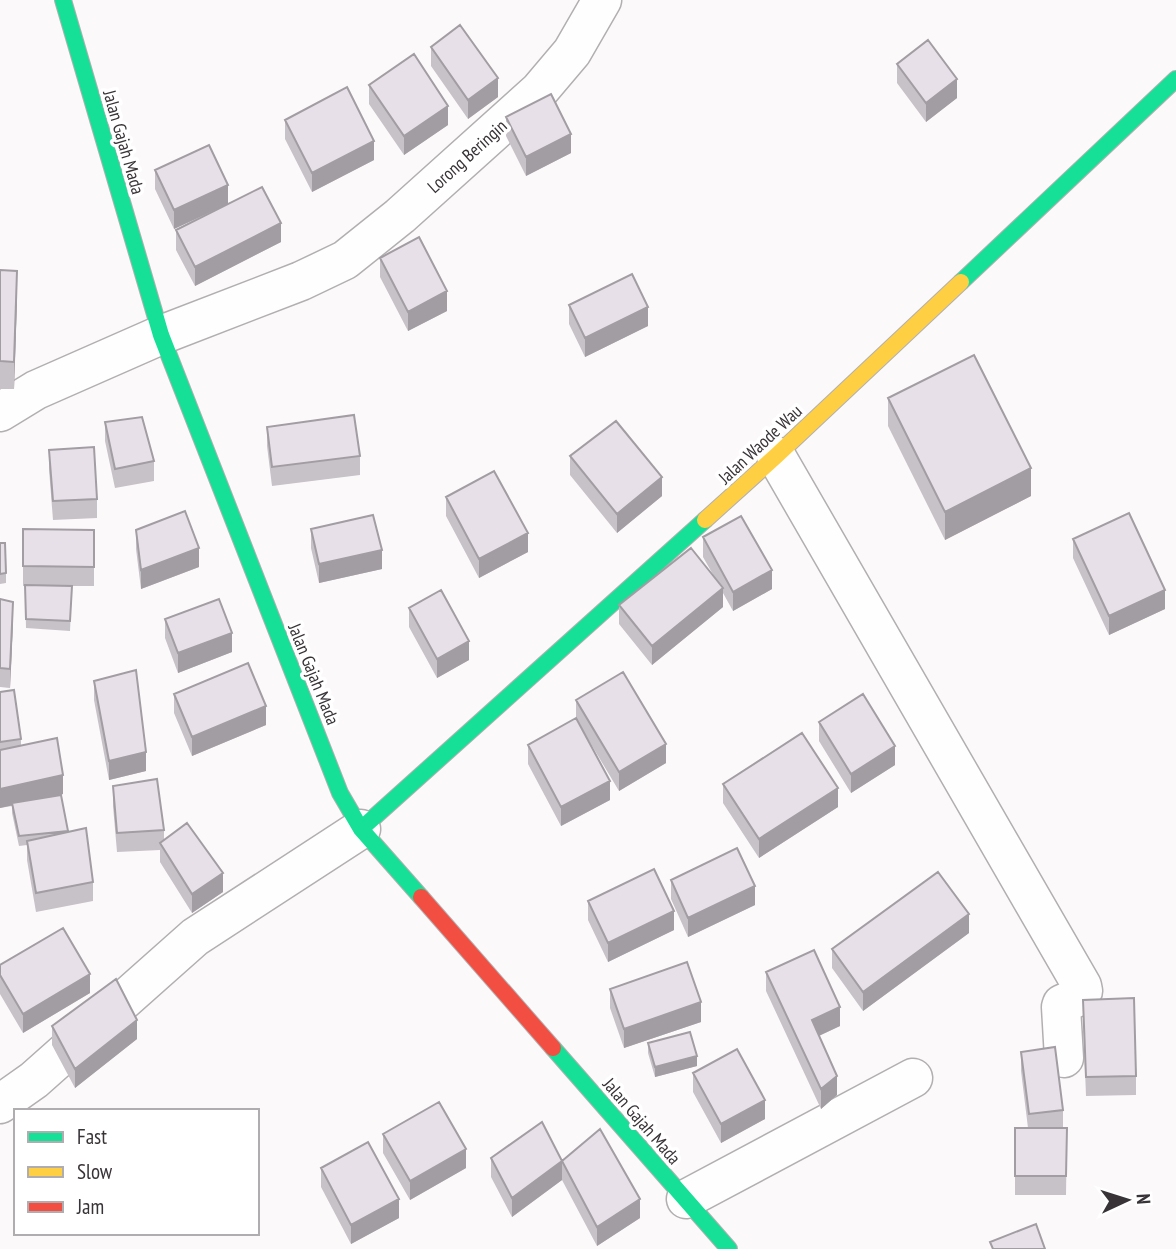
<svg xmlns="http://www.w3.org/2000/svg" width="1176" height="1249" viewBox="0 0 1176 1249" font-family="'PT Sans Narrow',sans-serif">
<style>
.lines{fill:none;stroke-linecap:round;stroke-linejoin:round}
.street-casing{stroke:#b2afb1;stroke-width:41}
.fast-casing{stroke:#b2afb1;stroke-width:18}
.slow-casing{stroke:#b2afb1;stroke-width:18}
.jam-casing{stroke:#b2afb1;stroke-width:18}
.street{stroke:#fffefe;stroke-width:38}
.fast{stroke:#16e098;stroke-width:16}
.slow{stroke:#ffcf43;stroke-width:16}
.jam{stroke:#f24e42;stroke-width:16}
.wall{fill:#c7c1c8}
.shaded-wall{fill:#a29da2}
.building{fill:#e7e0e8;stroke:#a29da2;stroke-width:2}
.labels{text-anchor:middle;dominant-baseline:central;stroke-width:7;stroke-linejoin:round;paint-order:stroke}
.street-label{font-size:18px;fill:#383337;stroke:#fff}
</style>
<rect width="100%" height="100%" fill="#fcf9fb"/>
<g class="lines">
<g class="street-casing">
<path id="street" d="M0 412 36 390 161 335 301 281 345 260 400 216 539 91 572 52 602 0
M776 456 1082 986 1083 991 1080 996 1062 1004 1061 1007 1064 1058
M0 1104 34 1080 195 937 361 829
M686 1199 913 1078"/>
</g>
<g class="fast-casing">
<path id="fast" d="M63 0 161 335 340 793 361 829 421 897
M961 282 1176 79
M361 829 705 520
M553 1048 729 1249"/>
</g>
<g class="slow-casing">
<path id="slow" d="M705 520 776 456 961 282"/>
</g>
<g class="jam-casing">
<path id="jam" d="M421 897 553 1048"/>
</g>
<use href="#street" class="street"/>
<use href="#fast" class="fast"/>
<use href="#slow" class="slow"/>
<use href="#jam" class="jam"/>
</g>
<path class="wall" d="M431 47 498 97 468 119 431 66Z
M897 64 957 98 926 122 897 83Z
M369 85 448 125 404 155 369 104Z
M506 117 571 153 526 176 506 136Z
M285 120 374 160 312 192 285 139Z
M155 170 228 204 281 242 195 286 176 250V230L226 205 174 229 155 189Z
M380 258 447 311 408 331 380 277Z
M0 270 17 298 14 389H0Z
M569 305 648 326 585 357 569 324Z
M888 398 1031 496 945 540 888 426Z
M105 422 154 461V481L115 488 105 441Z
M267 427 360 456V475L272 486 267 446Z
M49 450 97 499V518L53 520 49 469Z
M570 456 662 496 617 533 570 475Z
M446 497 528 552 479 578 446 516Z
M23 529 94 530V586H55H72L70 631 26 628 25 586H23Z
M311 529 382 569 319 583 311 548Z
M136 530 199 567 141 589 136 549Z
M703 537 772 589 733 611 723 593V607L652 665 619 624V605L715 578 703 557Z
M1073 539 1165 609 1109 635 1073 558Z
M0 543 6 573V583L0 584Z
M0 599 13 621 10 688 0 687Z
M409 608 469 660 437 678 409 627Z
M165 619 232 652 178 673 165 638Z
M94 681 146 771 109 780 94 700Z
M0 692 21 739V745L63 794 61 795 68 832 93 882V901L36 912 27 860V845L19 846 12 813V806L0 808Z
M174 694 266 725 192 756 174 713Z
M576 700 666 763 619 791 579 724 610 800 561 826 528 764V745L576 718Z
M819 722 895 765 851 793 819 741Z
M723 784 838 807 759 858 723 803Z
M113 786 164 830V840L223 892 192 913 160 862V850L117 852 113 806Z
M671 880 755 905 688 937 671 899Z
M588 901 674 930 608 962 588 920Z
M969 933 863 1011 832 968V949Z
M0 965 90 993 23 1033 0 994Z
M766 972 840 1026 819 1036 837 1095 821 1109 766 991Z
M610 989 701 1022 624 1048 610 1008Z
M1083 1019 1136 1076V1095L1086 1096Z
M52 1026 137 1039 75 1088 52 1045Z
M648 1043 697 1066 655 1077 648 1053Z
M1021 1052 1063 1110V1128H1067L1066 1195H1015V1128H1028L1021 1071Z
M693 1073 765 1119 721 1143 693 1092Z
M383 1134 466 1168 410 1200 383 1153Z
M491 1158 562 1180 512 1217 491 1177Z
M562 1161 640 1218 597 1246 562 1180Z
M321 1168 399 1218 351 1244 321 1187Z"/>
<path class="shaded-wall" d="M498 78V97L468 119V100Z
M957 79V98L926 122V103Z
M448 106V125L404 155V136Z
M571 134V153L526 176V157Z
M374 141V160L312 192V173Z
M228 185V204L174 229V210Z
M281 223V242L195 286V267Z
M17 271V298L14 389V362Z
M447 291V311L408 331V312Z
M648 307V326L585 357V338Z
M1031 468V496L945 540V512Z
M662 477V496L617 533V514Z
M528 533V552L479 578V559Z
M199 548V567L141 589V570Z
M382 550V569L319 583V564Z
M772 570V589L733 611V592Z
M723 588V607L652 665V646Z
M1165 590V609L1109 635V616Z
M13 602V621L10 688V669Z
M232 633V652L178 673V653Z
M469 641V660L437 678V659Z
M266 706V725L192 756V737Z
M666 744V763L619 791V772Z
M895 746V765L851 793V774Z
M146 752V771L109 780V761Z
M63 775V794L0 808V789Z
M610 781V800L561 826V807Z
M838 788V807L759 858V839Z
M223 873V892L192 913V894Z
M755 886V905L688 937V918Z
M674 911V930L608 962V943Z
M969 914V933L863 1011V992Z
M90 974V993L23 1033V1014Z
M701 1002V1022L624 1048V1029Z
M840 1007V1026L812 1039V1020Z
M137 1020V1039L75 1088V1069Z
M697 1056V1066L655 1077V1067Z
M837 1076V1095L821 1109V1089Z
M765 1100V1119L721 1143V1124Z
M466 1149V1168L410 1200V1181Z
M562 1161V1180L512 1217V1198Z
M399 1199V1218L351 1244V1225Z
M640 1199V1218L597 1246V1227Z"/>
<path class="building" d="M460 25 498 78 468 100 431 47Z
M928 40 957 79 926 103 897 64Z
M414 54 448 106 404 136 369 85Z
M347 87 374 141 312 173 285 120Z
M551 94 571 134 526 157 506 117Z
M209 145 228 185 174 210 155 170Z
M262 187 281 223 195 267 176 230Z
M419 237 447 291 408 312 380 258Z
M0 270 17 271 14 362 0 361Z
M632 274 648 307 585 338 569 305Z
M974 355 1031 468 945 512 888 398Z
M354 415 360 456 272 467 267 427Z
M142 417 154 461 115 469 105 422Z
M616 421 662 477 617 514 570 456Z
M94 447 97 499 53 501 49 450Z
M494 471 528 533 479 559 446 497Z
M185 511 199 548 141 570 136 530Z
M1129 513 1165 590 1109 616 1073 539Z
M373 515 382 550 319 564 311 529Z
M741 516 772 570 733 592 703 537Z
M23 529 94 530V567L23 566Z
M0 543H5L6 573 0 574Z
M691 548 723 588 652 646 619 605Z
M25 585 72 586 70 621 26 619Z
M441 590 469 641 437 659 409 608Z
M0 599 13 602 10 669 0 668Z
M219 599 232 633 178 653 165 619Z
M248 663 266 706 192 737 174 694Z
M136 670 146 752 109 761 94 681Z
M623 672 666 744 619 772 576 700Z
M14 690 21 739 0 742V692Z
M863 694 895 746 851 774 819 722Z
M576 718 610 781 561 807 528 745Z
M802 733 838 788 759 839 723 784Z
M57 738 63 775 0 789V750Z
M157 779 164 830 117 833 113 786Z
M61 795 68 831 19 836 12 803Z
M187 823 223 873 192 894 160 843Z
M86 828 93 882 36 893 27 841Z
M737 848 755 886 688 918 671 880Z
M654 869 674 911 608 943 588 901Z
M938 872 969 914 863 992 832 949Z
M63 928 90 974 23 1014 0 975V965Z
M814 950 840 1007 812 1020 837 1076 821 1089 766 972Z
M687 962 701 1002 624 1029 610 989Z
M116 979 137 1020 75 1069 52 1026Z
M1134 998 1136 1076 1086 1077 1083 1000Z
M690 1032 697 1056 655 1067 648 1043Z
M1055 1047 1063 1110 1029 1114 1021 1052Z
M737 1049 765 1100 721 1124 693 1073Z
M439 1102 466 1149 410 1181 383 1134Z
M542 1122 562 1161 512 1198 491 1158Z
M1015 1128H1067L1066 1176H1015Z
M600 1129 640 1199 597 1227 562 1161Z
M368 1142 399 1199 351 1225 321 1168Z
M1036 1224 1045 1249H993L990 1242Z"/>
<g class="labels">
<g class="street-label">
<text transform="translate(124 142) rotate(74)">Jalan Gajah Mada</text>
<text transform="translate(467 156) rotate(-42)">Lorong Beringin</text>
<text transform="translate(760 444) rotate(-43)">Jalan Waode Wau</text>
<text transform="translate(314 674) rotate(68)">Jalan Gajah Mada</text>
<text transform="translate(642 1121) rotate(49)">Jalan Gajah Mada</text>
</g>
</g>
<rect x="14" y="1109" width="245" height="126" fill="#ffffff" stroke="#afadaf" stroke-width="2"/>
<rect x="28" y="1132" width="35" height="10" fill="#16e098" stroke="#afadaf" stroke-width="2"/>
<text x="77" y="1144" font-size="21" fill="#383337">Fast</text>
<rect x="28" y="1167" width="35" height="10" fill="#ffcf43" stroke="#afadaf" stroke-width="2"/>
<text x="77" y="1179" font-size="21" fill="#383337">Slow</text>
<rect x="28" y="1202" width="35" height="10" fill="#f24e42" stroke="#afadaf" stroke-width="2"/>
<text x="77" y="1214" font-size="21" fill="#383337">Jam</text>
<g transform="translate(1127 1200) rotate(86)" stroke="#ffffff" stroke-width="5" paint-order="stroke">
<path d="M0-5L12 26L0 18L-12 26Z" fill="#383337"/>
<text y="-10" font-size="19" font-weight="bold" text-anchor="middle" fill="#383337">N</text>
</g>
</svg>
